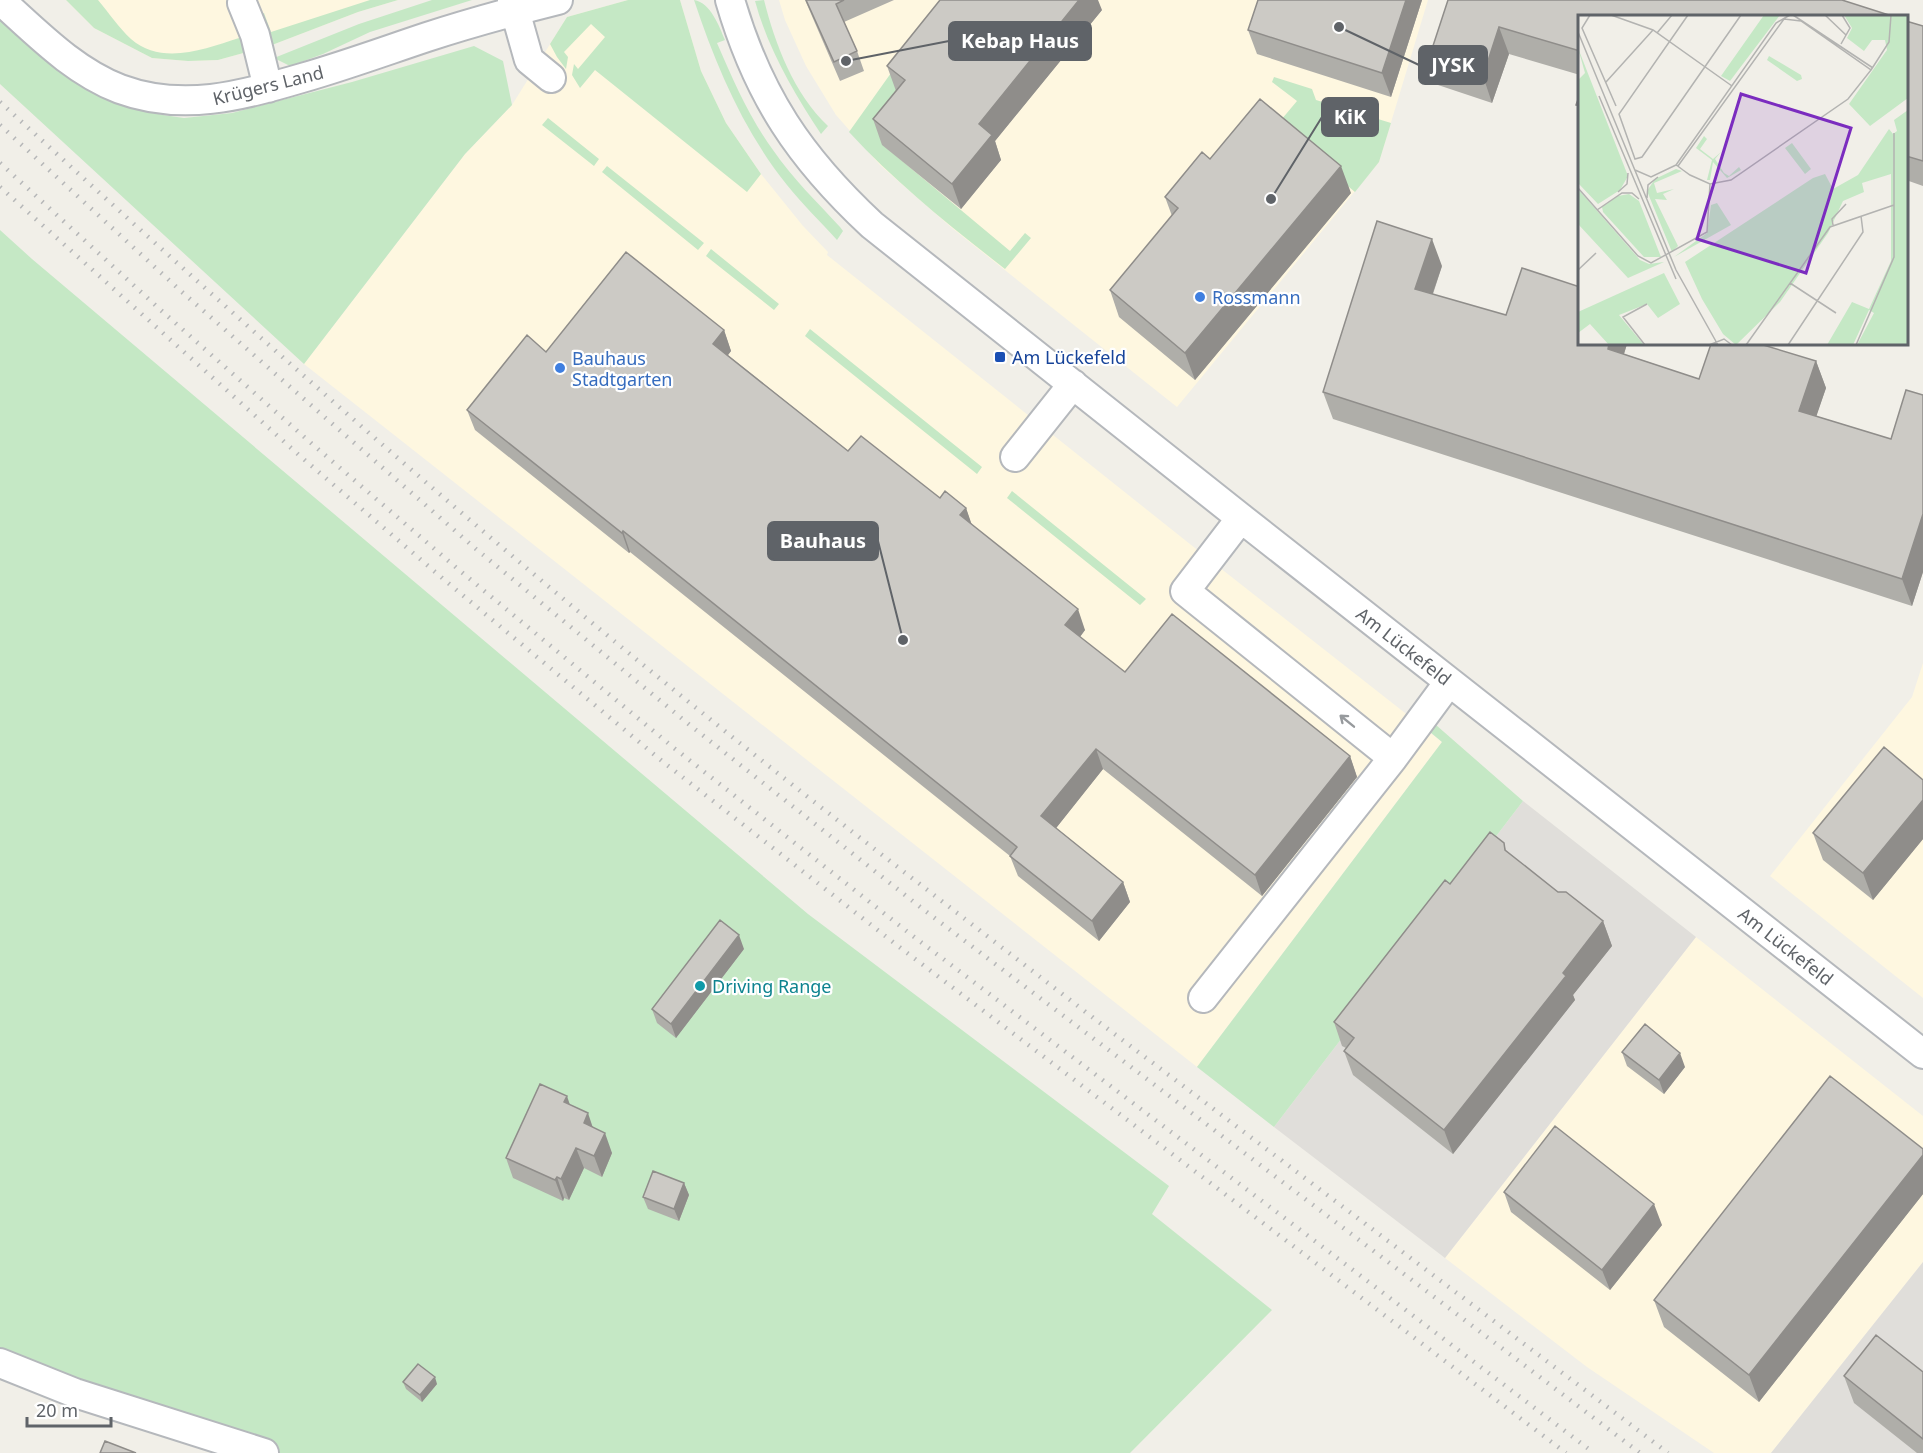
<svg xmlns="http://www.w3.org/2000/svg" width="1923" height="1453" viewBox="0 0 1923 1453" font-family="'Noto Sans',sans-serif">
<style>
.commercial{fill:#fef7e0}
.industrial{fill:#e0deda}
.green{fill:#c5e8c5}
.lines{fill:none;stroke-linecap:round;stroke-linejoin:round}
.minor-casing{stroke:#b5b8bc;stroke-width:32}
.minor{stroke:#fff;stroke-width:28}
.rail{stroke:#b6b7b8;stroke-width:4.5;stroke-dasharray:1.5 8;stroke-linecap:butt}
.wall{fill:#afaea9}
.shaded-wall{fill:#8f8d8a}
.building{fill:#cccac5;stroke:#8f8d8a;stroke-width:1.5}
.oneway{stroke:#979a9d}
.shop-dot{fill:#3f7fe0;stroke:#fff;stroke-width:2}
.transit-dot{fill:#1a4fb4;stroke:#fff;stroke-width:2}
.culture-dot{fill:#0f9aa8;stroke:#fff;stroke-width:2}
.labels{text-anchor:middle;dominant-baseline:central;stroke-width:4.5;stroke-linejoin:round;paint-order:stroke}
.street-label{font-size:18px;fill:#5f6368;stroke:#fff}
.shop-label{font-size:18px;fill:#366cbe;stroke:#fff;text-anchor:start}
.transit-label{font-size:18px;fill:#164399;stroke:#fff;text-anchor:start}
.culture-label{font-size:18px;fill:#0d838f;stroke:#fff;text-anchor:start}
.inset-road{fill:none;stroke:#b3b3b1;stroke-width:1.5}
.view{fill:#7b2cbf;fill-opacity:0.15;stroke:#7b2cbf;stroke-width:3}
.inset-edge{fill:none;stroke:#5f6368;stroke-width:3}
.leader{fill:none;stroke:#5f6368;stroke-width:2}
.callout-dot{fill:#5f6368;stroke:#fff;stroke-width:2}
.callout{fill:#5f6368;stroke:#5f6368;stroke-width:2}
.callout-label{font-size:20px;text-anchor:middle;font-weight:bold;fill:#fff}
</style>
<rect width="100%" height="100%" fill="#f1efe8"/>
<path class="commercial" d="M66 0H398L358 12 272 45 218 60 188 61 152 58 94 28Z
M628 0H680L701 71 726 123 761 174 803 226 828 252 827 255 1210 560 1442 742 1197 1067 304 364 465 154 512 105 567 17Z
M779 0H1428L1379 162 1177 407 952 228 880 165 836 115 806 66 785 20Z
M1923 663V998L1770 876 1912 697Z
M1696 937 1923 1116V1262L1771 1453H1714L1587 1367 1445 1258Z"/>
<path class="industrial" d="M1523 801 1696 937 1445 1258 1274 1127Z
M1923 1262V1453H1771Z"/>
<path class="green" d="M66 0H98C109 13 119 28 131 39 162 66 205 49 239 38L235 21 247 52 218 60 188 61 152 58 94 28Z
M370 0H398L358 12 272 45 261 14 264 13 271 32Z
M432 0H472L370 32 323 54 290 66 274 58 359 24Z
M628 0H680L701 71 726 123 761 174 747 192 595 70 580 88 572 75 574 64 578 69 605 37 591 24 564 52 568 57 566 69 557 57 550 44 567 17Z
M694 0C711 3 719 26 725 40L717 43C733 80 749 117 773 150 792 178 817 202 840 227L843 231 837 240C821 222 802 204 787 185 743 130 716 66 694 0Z
M764 0C775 44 794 94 828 126L821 134C794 93 768 49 755 1Z
M943 0 883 145 1010 251 1025 233 1031 238 1005 269C950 226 897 184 849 132Z
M0 19 64 75 112 101 163 115 184 118 232 113 352 82 474 46 503 61 512 105 465 154 304 364 0 84Z
M1274 77 1312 89 1316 100 1391 123 1379 162 1355 192 1276 126 1297 101 1272 82Z
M548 118 599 159 594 166 542 125Z
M607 166 704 243 698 250 602 172Z
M0 230 32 259 808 914 1169 1186 1152 1214 1272 1310 1130 1453H238L0 1371Z
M711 249 779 304 774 310 706 256Z
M810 329 982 467 977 474 805 336Z
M1012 491 1146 599 1140 605 1007 498Z
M1436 725 1523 801 1274 1127 1197 1067 1442 742 1430 732Z"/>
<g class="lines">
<g class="minor-casing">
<path id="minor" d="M0 0C37 33 73 71 120 89 182 112 241 96 302 78 344 66 385 51 427 37 470 23 514 11 558 0
M512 0 529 60 551 78
M730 0C758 96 800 158 872 225L1241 518 1923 1054
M242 3 255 35 268 88
M1015 457 1073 384
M1241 518 1185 591 1393 758
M1203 998 1393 758 1449 682
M0 1363 75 1393 264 1453"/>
</g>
<use href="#minor" class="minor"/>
<path class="rail" d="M0 102C228 311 459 517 700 711 826 813 955 911 1083 1010 1278 1158 1473 1305 1668 1453
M0 125 182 292 329 421 476 549 691 726 924 910 1640 1453
M0 163 164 313 311 443 459 570 674 748 909 933 1594 1453
M0 187 300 456 448 583 662 761 898 946 1566 1453"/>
</g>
<path class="wall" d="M805 0H894L844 22 857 51 864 71 840 81Z
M1258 0H1422L1391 97 1257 54 1248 30Z
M1448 0 1580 16V75L1509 54 1492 103 1438 85 1429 58Z
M1102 10 995 141 1001 160 961 209 882 145 873 119 896 91 887 66Z
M1906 21 1923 26V186L1906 180Z
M1210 159 1351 193 1195 380 1119 317 1110 290 1172 216 1165 197Z
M1442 266 1433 294 1580 344H1627L1624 354 1699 379 1816 361 1826 388 1816 416 1891 439 1923 395V572L1912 606 1333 419 1323 392Z
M724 330 731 351 728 355 848 451 940 498 966 508 971 524 1085 630 1080 637 1125 672 1350 756 1357 777 1262 896 1103 769 1056 828 1123 882 1130 902 1099 941 1018 876 1010 856 630 552 629 553 475 430 467 410 546 352Z
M1923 780V839L1873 900 1823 860 1813 833Z
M1504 843 1506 851 1558 892 1603 921 1612 946 1573 995 1575 1000 1453 1154 1353 1075 1344 1051 1346 1048 1342 1046 1334 1022 1450 884Z
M744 949 676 1038 657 1023 652 1009Z
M1622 1052 1685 1067 1664 1094 1627 1066Z
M570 1105 593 1127 612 1153 602 1177 584 1168 569 1200 564 1198 563 1201 513 1178 506 1158Z
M1923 1149V1194L1759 1402 1664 1327 1654 1300Z
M684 1183 689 1195 679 1221 648 1209 643 1197Z
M1504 1192 1662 1225 1610 1290 1511 1212Z
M1923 1372V1453H1917L1854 1403 1844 1376Z
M403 1382 437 1384 422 1402 406 1389Z"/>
<path class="shaded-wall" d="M1079 0H1098L1102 10 995 141 1001 160 961 209 952 184 979 124Z
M1406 0H1422L1391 97 1382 73Z
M1499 27 1509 54 1492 103 1483 76Z
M1341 166 1351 193 1195 380 1185 353Z
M1432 239 1442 266 1425 316 1415 289Z
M724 330 731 351 721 364 713 344Z
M1609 344H1627L1617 376 1608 349Z
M1816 361 1826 388 1809 438 1799 411Z
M966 508 973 528 960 515Z
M1923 514V572L1912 606 1902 579Z
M623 531 630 552 629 553 622 533Z
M1078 609 1085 630 1073 646 1065 625Z
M1096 749 1103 769 1049 837 1041 816Z
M1350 756 1357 777 1262 896 1255 875Z
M1923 800V839L1873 900 1863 873Z
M1123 882 1130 902 1099 941 1092 921Z
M1603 921 1612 946 1573 995 1575 1000 1453 1154 1444 1130 1563 973Z
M739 935 744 949 676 1038 671 1024Z
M1680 1053 1685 1067 1664 1094 1659 1080Z
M567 1096 574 1117 564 1102Z
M588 1113 595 1134 584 1123Z
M605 1133 612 1153 602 1177 594 1156Z
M576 1148 584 1168 569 1200 561 1179Z
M1923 1155V1194L1759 1402 1749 1375Z
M557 1177 564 1198 563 1201 555 1180Z
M684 1183 689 1195 679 1221 674 1209Z
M1654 1204 1662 1225 1610 1290 1602 1270Z
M435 1377 437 1384 422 1402 420 1395Z"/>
<path class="building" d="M806 0H844L836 4 857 51 834 62Z
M940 0H1079L979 124 992 135 952 184 873 119 905 80 887 66Z
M1258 0H1406L1382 73 1248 30Z
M1448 0H1842L1892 16H1580V51L1499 27 1483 76 1429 58Z
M1906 21 1923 26V161L1906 156Z
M1580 94V106L1576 105Z
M1260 99 1341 166 1185 353 1110 290 1178 208 1165 197 1202 152 1210 159Z
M1377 221 1432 239 1415 289 1506 315 1522 268 1580 287V344H1609L1608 349 1699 379 1711 344H1760L1816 361 1799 411 1891 439 1906 390 1923 395V514L1902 579 1323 392Z
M626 252 724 330 713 344 848 451 861 436 940 498 945 491 966 508 960 515 1078 609 1065 625 1125 672 1172 614 1350 756 1255 875 1096 749 1041 816 1123 882 1092 921 1010 856 1017 847 623 531 622 533 467 410 527 335 546 352Z
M1884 747 1923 780V800L1863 873 1813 833Z
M1490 832 1504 843 1505 850 1558 892H1566L1603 921 1563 973 1566 976 1444 1130 1344 1051 1354 1038 1334 1022 1445 880 1450 884Z
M720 920 739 935 671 1024 652 1009Z
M1645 1024 1680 1053 1659 1080 1622 1052Z
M1830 1076 1923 1149V1155L1749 1375 1654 1300Z
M540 1084 567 1096 564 1102 588 1113 584 1123 605 1133 594 1156 576 1148 561 1179 557 1177 555 1180 506 1158Z
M1555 1126 1654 1204 1602 1270 1504 1192Z
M653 1171 684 1183 674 1209 643 1197Z
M1876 1335 1923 1372V1439L1844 1376Z
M418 1364 435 1377 420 1395 403 1382Z
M105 1441 136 1453H100Z"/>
<defs><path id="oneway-shaft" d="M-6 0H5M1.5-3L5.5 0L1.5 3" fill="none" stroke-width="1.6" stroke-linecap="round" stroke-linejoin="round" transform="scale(1.5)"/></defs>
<use class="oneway" href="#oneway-shaft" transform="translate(1347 721) rotate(-141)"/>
<g class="shop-dot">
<circle cx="1200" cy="297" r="6"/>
<circle cx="560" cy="368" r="6"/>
</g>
<rect class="transit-dot" x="994" y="351" width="12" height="12" rx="3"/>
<circle class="culture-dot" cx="700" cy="986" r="6"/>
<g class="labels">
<g class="street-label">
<text transform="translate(268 85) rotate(-14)">Krügers Land</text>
<text transform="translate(1404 646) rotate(38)">Am Lückefeld</text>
<text transform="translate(1786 946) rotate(38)">Am Lückefeld</text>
</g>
<g class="shop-label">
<text x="1212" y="297">Rossmann</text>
<text x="572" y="358">Bauhaus<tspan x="572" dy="21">Stadtgarten</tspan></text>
</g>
<g class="transit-label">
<text x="1012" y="357">Am Lückefeld</text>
</g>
<g class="culture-label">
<text x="712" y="986">Driving Range</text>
</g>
</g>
<g transform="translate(1578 15)">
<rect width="330" height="330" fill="#f1efe8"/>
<path d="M186 0H202L152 66 143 61ZM266 0H330V83L292 111 271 89 309 35 307 25H294L286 36 269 23 274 13ZM0 33 50 161 42 175 20 189 0 168V65L7 58ZM191 41 223 60 224 64 219 66 189 45ZM330 95V330H279L296 298 291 295 275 330H249L274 287 291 294 313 246V159L284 168 286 177 265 186 250 218 202 287 158 330 145 319 124 284 107 247 235 163 247 159 255 174 280 160 311 114 315 119 319 116 316 105ZM126 121 129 124 122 134 135 144 143 137 137 144 146 158 151 161 161 152 163 155 149 163 135 147 132 165H129L134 145 118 133ZM214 128 233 154 227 159 207 133ZM98 154 104 156 76 168 79 178 96 174 85 179 89 185 77 184 100 231 94 237 69 176 77 164ZM0 174 62 245 71 249 86 247 50 263 0 209ZM51 179 61 186 83 242H66L25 197 24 192 40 181ZM139 188 153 210 96 242 129 218 133 190ZM86 258 102 289 80 303 69 289 41 300 66 330H31L12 309 0 318V297Z" fill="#c5e8c5"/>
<path class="inset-road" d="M12 0 4 13 38 91M33 0 75 15 154 71M110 0 41 99 57 144 64 142 163 0M215 0 295 53M247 0 268 20M0 17 98 255 140 330M79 18 94 0M263 29 272 13 264 0M293 55 311 27 313 0M28 67 75 15M21 81 98 264M100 151 206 4 223 6 293 55 270 84 153 165 132 169 112 160 105 155 101 152 100 151 98 150 198 8 212 0M57 155 73 162 98 150M0 173 60 241 73 248 129 217 132 169M40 177 49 169 50 158M69 183 70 170 80 162M19 195 44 178H54L61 184M255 210 254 204 268 189M0 255 18 238M212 268 258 298M67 330 45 302 69 289M131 330 146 324 154 330M168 330 252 212 316 190M210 330 285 217 283 201M278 330 316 242V118"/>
<path class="view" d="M163 79 273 113 228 258 119 224Z"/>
<rect width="330" height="330" class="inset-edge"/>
</g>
<path class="leader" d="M846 61L949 41M1339 27L1419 65M1271 199L1322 117M903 640L878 541"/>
<g class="callout-dot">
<circle cx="846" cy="61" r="6"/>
<circle cx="1339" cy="27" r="6"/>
<circle cx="1271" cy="199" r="6"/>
<circle cx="903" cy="640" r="6"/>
</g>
<g class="callout">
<rect x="949" y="22" width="142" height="38" rx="6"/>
<rect x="1419" y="46" width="68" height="38" rx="6"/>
<rect x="1322" y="98" width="56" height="38" rx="6"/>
<rect x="768" y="522" width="110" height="38" rx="6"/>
</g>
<g class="callout-label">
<text x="1020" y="48">Kebap Haus</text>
<text x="1453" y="72">JYSK</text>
<text x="1350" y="124">KiK</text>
<text x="823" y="548">Bauhaus</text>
</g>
<path d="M27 1417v9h84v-9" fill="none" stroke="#5f6368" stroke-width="3"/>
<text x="36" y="1417" font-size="18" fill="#5f6368" stroke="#ffffff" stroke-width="4.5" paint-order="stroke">20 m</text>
</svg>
